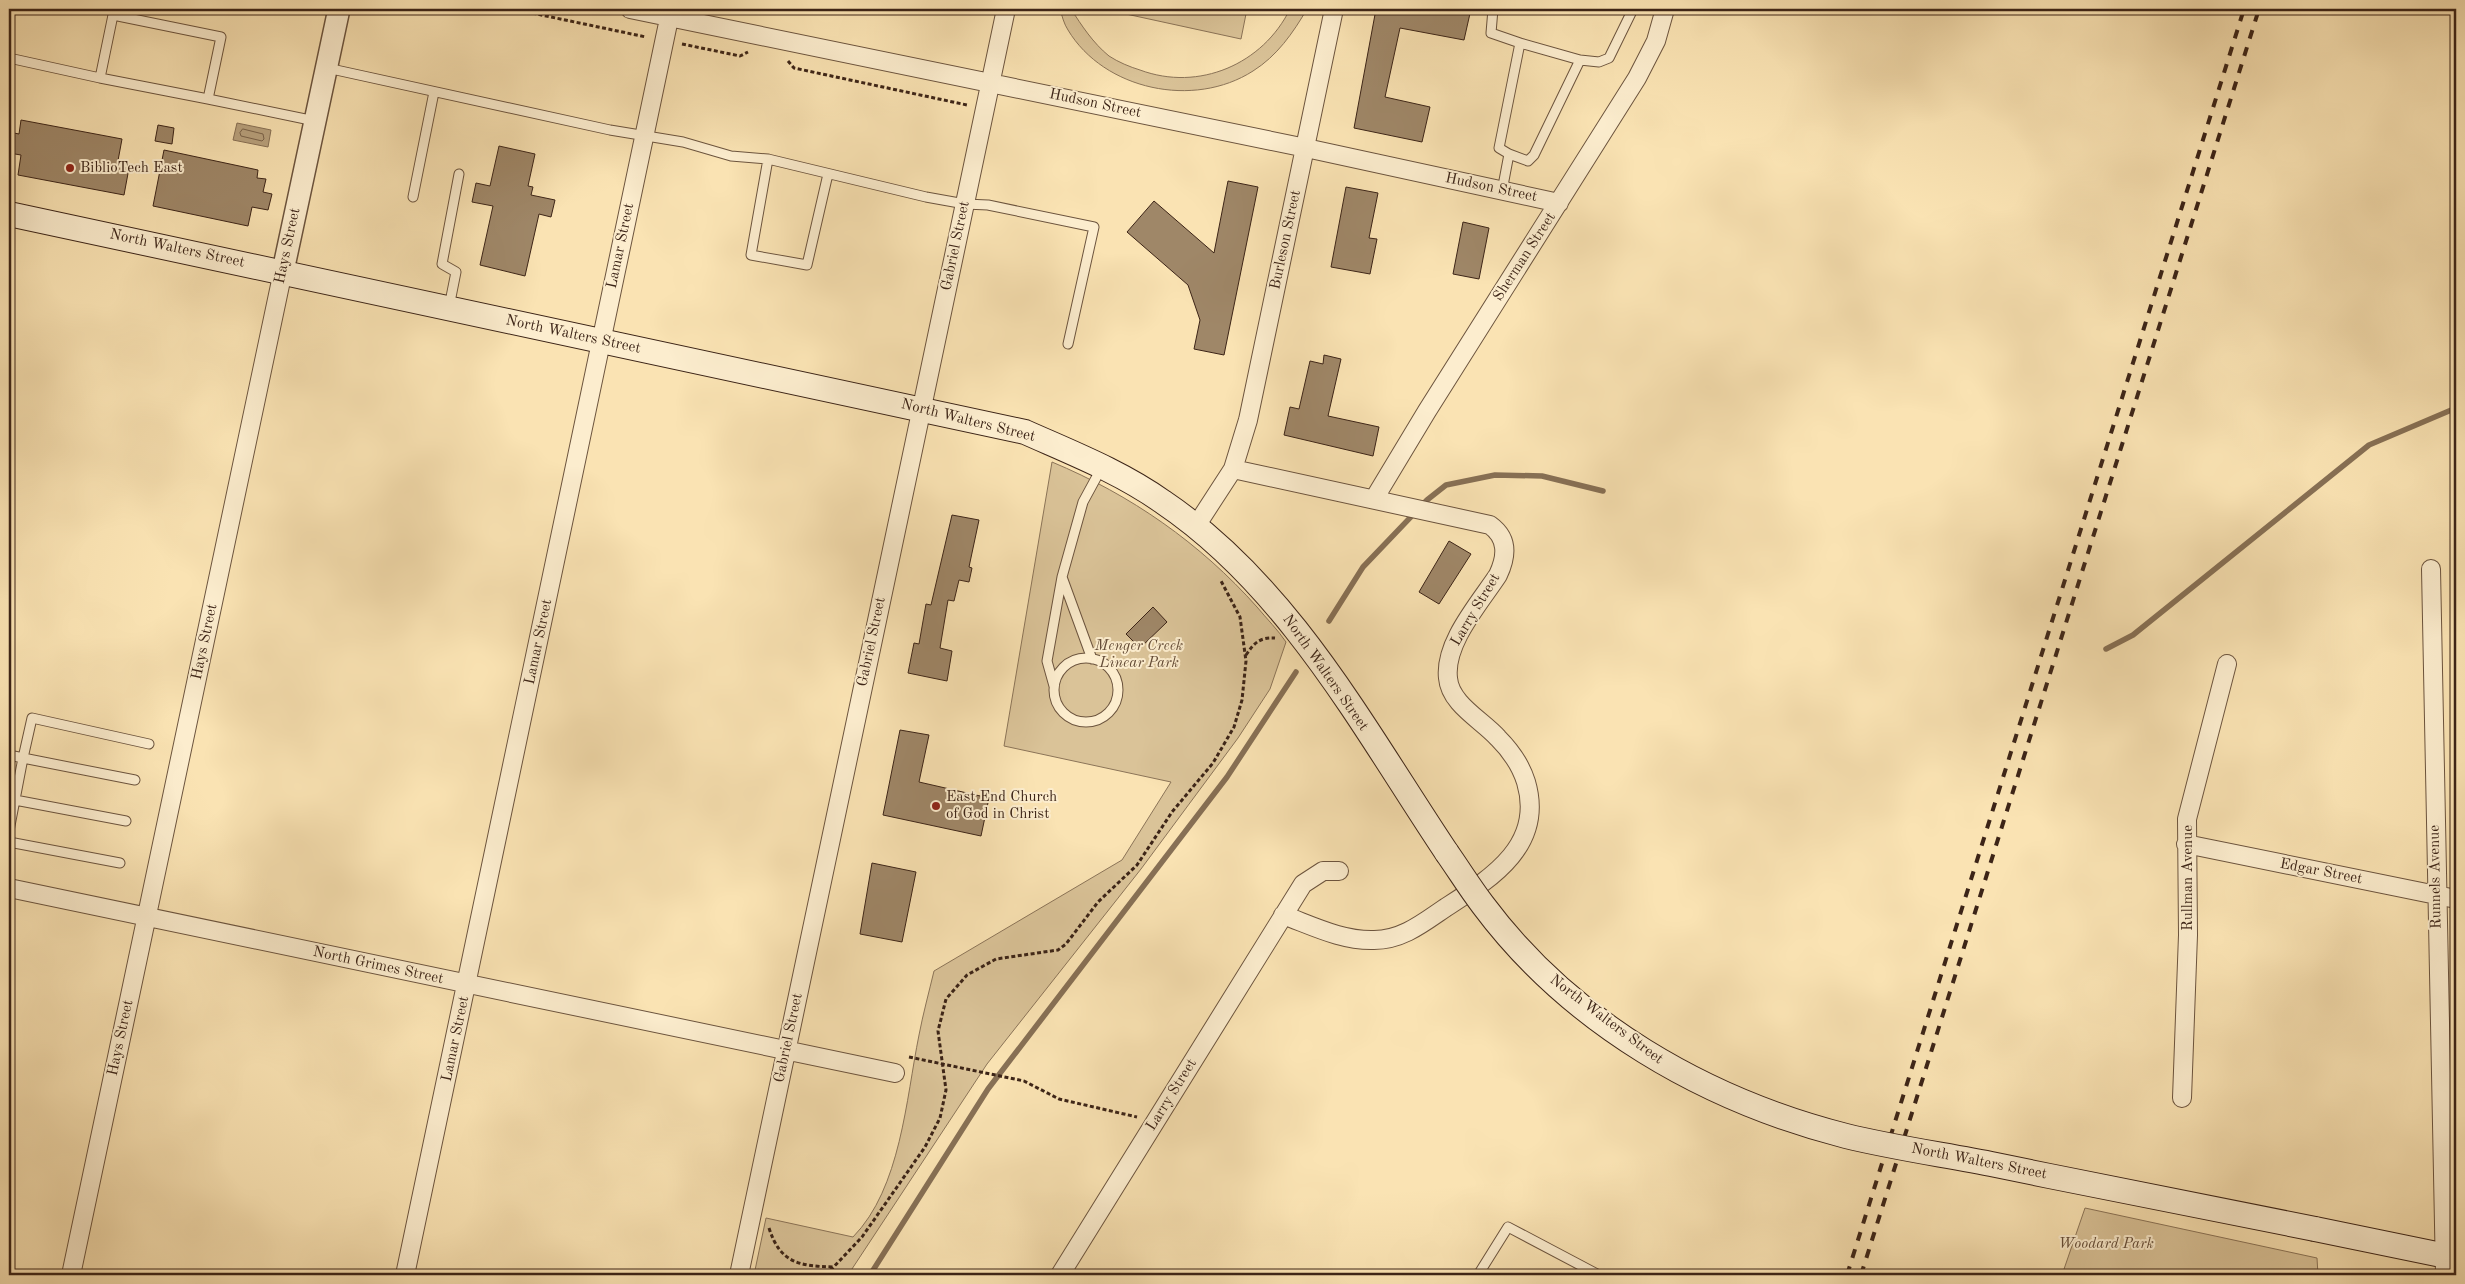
<svg xmlns="http://www.w3.org/2000/svg" width="2465" height="1284" viewBox="0 0 2465 1284" font-family="'Old Standard TT',serif">
<style>
.green{fill:#dac398;stroke:#8b7458}
.water{fill:#b9a27e;stroke:#877055}
.lines{fill:none;stroke-linecap:round;stroke-linejoin:round}
.shore{stroke:#7a634a;stroke-width:1}
.stream{stroke:#877055;stroke-width:5.5}
.building{fill:#9f8768;stroke:#3c2417}
.service-casing{stroke:#6c543e;stroke-width:11}
.minor-casing{stroke:#6c543e;stroke-width:20}
.tertiary-casing{stroke:#6c543e;stroke-width:24}
.secondary-casing{stroke:#3c2417;stroke-width:26}
.path{stroke:#3c2417;stroke-width:3;stroke-dasharray:4 2.5;stroke-linecap:butt}
.service{stroke:#fcedce;stroke-width:9}
.minor{stroke:#fcedce;stroke-width:18}
.tertiary{stroke:#fcedce;stroke-width:21}
.secondary{stroke:#fcedce;stroke-width:24}
.rail{stroke:#3c2417;stroke-width:4;stroke-dasharray:9 9;stroke-linecap:butt}
.secondary-bridge-casing{stroke:#3c2417;stroke-width:26;stroke-linecap:butt}
.secondary-bridge{stroke:#fcedce;stroke-width:24}
.poi-dot{fill:#8f2418;stroke:#fcedce;stroke-width:2}
.labels{text-anchor:middle;dominant-baseline:central;stroke-width:4;stroke-linejoin:round;paint-order:stroke}
.street-label{font-size:15px;fill:#3c2417;stroke:#fcedce}
.poi-label{font-size:15px;fill:#3c2417;stroke:#fcedce;text-anchor:start}
.park-label{font-size:15px;font-style:italic;fill:#644c37;stroke:#fcedce}
</style>
<rect width="100%" height="100%" fill="#fae3b3"/>
<filter id="stains"><feTurbulence type="fractalNoise" baseFrequency=".004" numOctaves="4"/><feColorMatrix values="0 0 0 0 .2 0 0 0 0 .09 0 0 0 0 .02 0 0 0 .5 -.17"/></filter>
<radialGradient id="worn" r=".72"><stop offset=".6" stop-color="#630" stop-opacity="0"/><stop offset="1" stop-color="#630" stop-opacity=".3"/></radialGradient>
<path class="green" d="M1060 9H1071C1082 26 1093 43 1109 56 1118 62 1130 67 1140 70 1199 92 1263 64 1290 9H1307C1293 33 1277 56 1253 71 1194 109 1104 90 1068 30 1064 24 1062 16 1060 9Z
M1103 9H1247L1241 39Z
M1052 462C1131 495 1200 543 1257 607 1267 619 1278 630 1286 642L1270 689 1238 738 1141 869 987 1064 848 1275H754L766 1218 853 1237C901 1188 906 1099 919 1035 923 1014 929 992 934 971L1122 860 1171 782 1004 746Z
M2085 1208 2317 1258 2318 1275H2062Z"/>
<path class="water" d="M237 123 271 130 268 147 233 140Z"/>
<g class="lines">
<path class="shore" d="M243 129 263 134 264 139 262 141 241 136 240 133Z"/>
<path class="stream" d="M1329 621 1363 567 1427 500 1446 485 1495 475 1542 476 1603 491
M2106 649 2133 635 2369 445 2456 408
M870 1275 988 1089 1227 777 1296 672"/>
</g>
<path class="building" d="M1376 9H1471L1464 40 1400 28 1385 97 1430 107 1422 142 1354 128Z
M21 120 122 139 117 166 129 168 124 195 18 175 21 155 9 153V132L19 134Z
M158 125 174 128 172 144 155 141Z
M499 146 535 154 528 186 533 187 531 195 555 200 551 217 539 214 525 276 480 265 493 206 472 202 476 183 490 186Z
M164 150 258 170 257 178 266 179 263 192 272 194 268 210 252 207 248 226 153 206Z
M1228 181 1258 187 1224 355 1194 349 1200 320 1188 285 1127 232 1154 201 1214 253Z
M1346 187 1378 193 1369 238 1377 239 1370 274 1331 267Z
M1463 222 1489 228 1479 279 1453 274Z
M1324 355 1341 359 1328 416 1379 427 1373 456 1284 435 1290 407 1299 409 1310 361 1323 364Z
M952 515 979 520 969 567 972 568 969 582 959 580 954 601 948 600 940 648 952 651 947 681 908 673 914 643 919 644 926 604 931 605Z
M1449 541 1471 554 1439 604 1419 592Z
M1153 607 1167 622 1140 648 1126 634Z
M900 730 929 735 919 782 989 798 981 836 883 815Z
M872 863 916 872 902 942 860 934Z"/>
<g class="lines">
<g class="service-casing">
<path id="service" d="M1493 9 1491 33 1520 43 1499 148 1509 154 1528 161 1534 155 1580 60 1599 62 1609 58 1633 9
M1520 43 1580 60
M9 58 100 78 113 15 221 37 208 99 315 121
M327 68 610 130 683 142 731 156 768 159 926 197 965 204 988 205 1094 227 1068 344
M100 78 208 99
M768 159 751 255 807 265 828 174
M1502 191 1509 154
M413 197 434 92
M449 307 456 272 442 264 459 174
M1062 577 1092 659
M1054 690a32 32 0 1 1 64 0a32 32 0 1 1-64 0Z
M1054 686 1047 661 1062 577 1083 502 1102 467
M9 755 23 758 9 831
M135 780 23 758 32 718 149 744
M15 800 126 821
M9 842 120 863
M1478 1275 1508 1227 1599 1275"/>
</g>
<g class="minor-casing">
<path id="minor" d="M630 9 1306 148 1559 203
M1233 469 1490 525C1508 538 1507 556 1498 575 1479 604 1444 643 1448 678 1450 704 1482 720 1498 738 1510 750 1521 766 1526 782 1545 846 1490 879 1445 908 1423 923 1402 940 1374 940 1342 941 1313 926 1283 915
M1374 499 1427 411 1637 78 1656 41 1665 9
M1196 526 1233 469 1248 420 1334 9
M2431 569 2445 1275
M2186 844 2456 899
M9 888 895 1073
M2182 1098 2188 935 2187 819 2227 664
M71 1275 283 271
M405 1275 671 9
M739 1275 1006 9
M1060 1275 1303 884 1323 871H1339"/>
</g>
<g class="tertiary-casing">
<path id="tertiary" d="M283 271 339 9"/>
</g>
<g class="secondary-casing">
<path id="secondary" d="M9 214 1025 432C1072 453 1121 472 1163 502 1289 587 1364 729 1447 853
M2315 1229 2456 1258"/>
</g>
<path class="path" d="M513 9 646 37
M682 44 740 56 748 52
M788 61 794 68 967 105
M1246 655C1254 643 1260 637 1275 638
M909 1057 1024 1081 1059 1099 1137 1117
M769 1228C780 1263 799 1266 833 1267
M758 1270 766 1275
M826 1275 862 1237 925 1147 940 1118 946 1090 938 1031 946 999 967 975 996 959 1058 950 1066 944 1098 902 1137 865 1172 812 1213 763 1234 727 1242 700 1246 661 1240 617 1220 579"/>
<use href="#service" class="service"/>
<use href="#minor" class="minor"/>
<use href="#tertiary" class="tertiary"/>
<use href="#secondary" class="secondary"/>
<path class="rail" d="M1847 1275 2244 9
M1861 1275 2259 9"/>
<g class="secondary-bridge-casing">
<path id="secondary-bridge" d="M1447 853C1459 870 1470 888 1483 905 1571 1023 1705 1100 1846 1136 1895 1148 1946 1155 1996 1165 2102 1187 2208 1208 2315 1229"/>
</g>
<use href="#secondary-bridge" class="secondary-bridge"/>
</g>
<g class="poi-dot">
<circle cx="70" cy="168" r="5"/>
<circle cx="936" cy="806" r="5"/>
</g>
<g class="labels">
<g class="street-label">
<text transform="translate(1095 104) rotate(12)">Hudson Street</text>
<text transform="translate(1491 188) rotate(12)">Hudson Street</text>
<text transform="translate(1286 240) rotate(-78)">Burleson Street</text>
<text transform="translate(288 246) rotate(-78)">Hays Street</text>
<text transform="translate(621 246) rotate(-78)">Lamar Street</text>
<text transform="translate(956 246) rotate(-78)">Gabriel Street</text>
<text transform="translate(177 249) rotate(12)">North Walters Street</text>
<text transform="translate(1525 257) rotate(-57)">Sherman Street</text>
<text transform="translate(573 335) rotate(12)">North Walters Street</text>
<text transform="translate(968 421) rotate(14)">North Walters Street</text>
<text transform="translate(1476 610) rotate(-59)">Larry Street</text>
<text transform="translate(205 642) rotate(-78)">Hays Street</text>
<text transform="translate(539 642) rotate(-78)">Lamar Street</text>
<text transform="translate(872 642) rotate(-78)">Gabriel Street</text>
<text transform="translate(1325 673) rotate(55)">North Walters Street</text>
<text transform="translate(2321 872) rotate(11)">Edgar Street</text>
<text transform="translate(2436 877) rotate(-91)">Runnels Avenue</text>
<text transform="translate(2188 878) rotate(-90)">Rullman Avenue</text>
<text transform="translate(378 966) rotate(12)">North Grimes Street</text>
<text transform="translate(1606 1020) rotate(37)">North Walters Street</text>
<text transform="translate(121 1038) rotate(-78)">Hays Street</text>
<text transform="translate(789 1038) rotate(-78)">Gabriel Street</text>
<text transform="translate(456 1039) rotate(-78)">Lamar Street</text>
<text transform="translate(1172 1095) rotate(-58)">Larry Street</text>
<text transform="translate(1979 1162) rotate(11)">North Walters Street</text>
</g>
<g class="poi-label">
<text x="80" y="168">BiblioTech East</text>
<text x="946" y="797">East End Church<tspan x="946" dy="17">of God in Christ</tspan></text>
</g>
<g class="park-label">
<text x="1139" y="646">Menger Creek<tspan x="1139" dy="17">Linear Park</tspan></text>
<text x="2106" y="1244">Woodard Park</text>
</g>
</g>
<rect width="2465" height="1284" fill="none" stroke="#fae3b3" stroke-width="30"/>
<rect x="10" y="10" width="2445" height="1264" fill="none" stroke="#3c2417" stroke-width="2.5"/>
<rect x="15" y="15" width="2435" height="1254" fill="none" stroke="#3c2417"/>
<rect width="100%" height="100%" filter="url(#stains)"/>
<rect width="100%" height="100%" fill="url(#worn)"/>
</svg>
